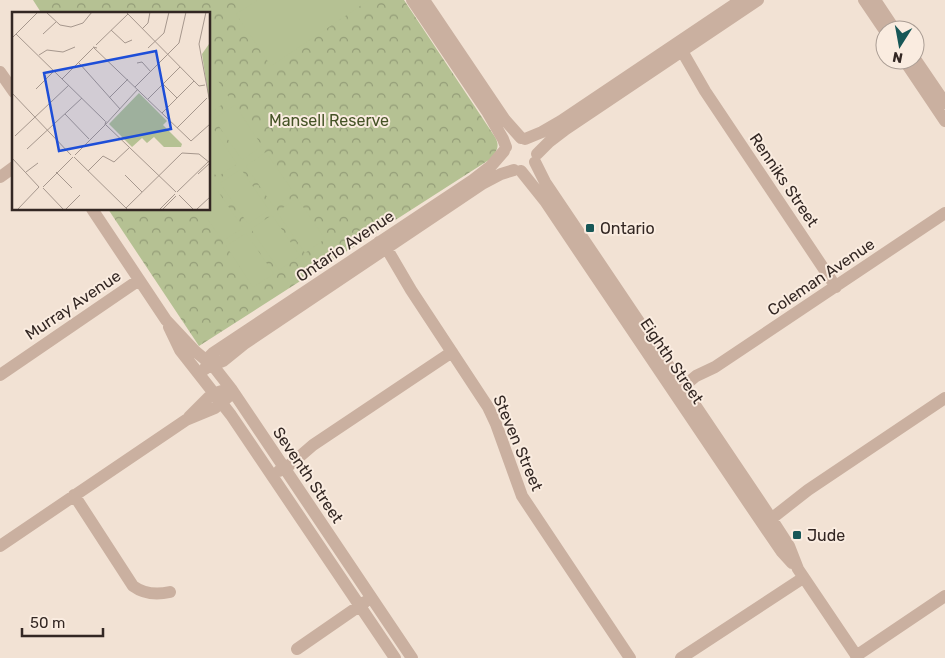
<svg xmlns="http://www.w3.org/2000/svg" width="945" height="658" viewBox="0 0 945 658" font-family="Rubik,sans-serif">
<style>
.park{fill:url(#park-crowns)}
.pitch{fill:#b5c193}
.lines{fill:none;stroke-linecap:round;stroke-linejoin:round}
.minor{stroke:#cab0a0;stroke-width:12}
.poi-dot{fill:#175757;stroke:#faece0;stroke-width:2}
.labels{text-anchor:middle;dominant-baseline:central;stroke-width:4;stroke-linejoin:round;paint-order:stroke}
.park-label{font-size:16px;fill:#455326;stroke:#faece0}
.street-label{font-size:16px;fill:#332723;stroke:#faece0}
.poi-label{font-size:16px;fill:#332723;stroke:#faece0;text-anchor:start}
.inset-road{fill:none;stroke:#a6978d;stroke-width:1}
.view{fill:#1d4ed8;fill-opacity:0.15;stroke:#1d4ed8;stroke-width:2.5}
.inset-edge{fill:none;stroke:#332723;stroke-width:2.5}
</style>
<defs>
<pattern id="park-crowns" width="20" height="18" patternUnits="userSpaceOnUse" patternTransform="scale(1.25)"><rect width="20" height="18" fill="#b5c193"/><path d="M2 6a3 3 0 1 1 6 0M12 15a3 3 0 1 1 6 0" fill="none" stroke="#949d78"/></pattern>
</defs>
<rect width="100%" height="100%" fill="#f2e2d4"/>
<path class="park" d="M33 0H404L495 137C500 146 497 150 492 158L199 346 108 209H209V14H42Z"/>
<path class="pitch" d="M258 0H369L271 66 236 14Z
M209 67 230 99 210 113 209 112Z
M235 105 262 146 242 160 214 119Z
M209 122 237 164 217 177 209 166Z
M266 152 294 193 274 207 246 166Z
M241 169 269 210 248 224 220 183Z
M215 187 243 228 223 241 200 209H209V191Z
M297 198 325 239 305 253 277 212Z
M272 215 300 256 279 270 251 229Z
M246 233 274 274 253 287 226 246Z"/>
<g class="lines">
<path class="minor" d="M412 0 488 113 503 139 506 147
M424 0 505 120 521 138
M864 0 885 31
M875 0 895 30
M682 51 705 91 836 287
M915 59 945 103
M904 60 945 121
M0 72 14 92
M525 139 542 132 561 121 741 0
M537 154 549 142 566 129 758 0
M535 162 545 182 767 512 789 546 798 569 858 658
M521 171 545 201 611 299 760 520 782 552 792 563
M0 177 14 167
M92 209 166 320 195 351 214 367 232 390 412 658
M379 242 387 249 411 290 488 407 496 424 522 496 630 658
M169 327 180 350 231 415 395 658
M206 368 223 361 244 344 482 184 501 174 514 170
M205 369 210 356 213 353 473 180 491 166 504 151
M0 375 139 280
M677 392 696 376 715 367 945 213
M189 417 212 394 222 391
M279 471 291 464 313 445 452 352
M74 495 133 586C144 594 157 595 170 592
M763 520 771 519 808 490 945 398
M0 546 186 420 215 408 228 397
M297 649 365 602
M856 656 945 596
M681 658 803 578"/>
</g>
<g class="poi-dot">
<rect x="585" y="223" width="10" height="10" rx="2.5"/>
<rect x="792" y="530" width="10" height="10" rx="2.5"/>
</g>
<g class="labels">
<g class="park-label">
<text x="329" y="120">Mansell Reserve</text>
</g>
<g class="street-label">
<text transform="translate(784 180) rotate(56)">Renniks Street</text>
<text transform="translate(345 246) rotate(-34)">Ontario Avenue</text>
<text transform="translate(821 277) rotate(-34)">Coleman Avenue</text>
<text transform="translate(73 305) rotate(-34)">Murray Avenue</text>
<text transform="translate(672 361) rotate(56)">Eighth Street</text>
<text transform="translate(518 443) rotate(67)">Steven Street</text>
<text transform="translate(308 475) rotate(56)">Seventh Street</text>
</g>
<g class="poi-label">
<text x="600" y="228">Ontario</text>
<text x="807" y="535">Jude</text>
</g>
</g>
<g transform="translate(12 12)">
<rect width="198" height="198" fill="#f2e2d4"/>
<path d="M197 32V88L190 42ZM127 81 155 109 151 113 170 132 169 135H152L142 125 135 131 130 126 120 135 97 112Z" fill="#b5c193"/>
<path d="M122 89 131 98 124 105 115 96Z" fill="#b5c193"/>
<path class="inset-road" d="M34 0 48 13 59 15 71 11 80 0M114 0 187 74 193 73M194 0 187 32 198 91M130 17 136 11 138 0M99 18 113 31 120 28M4 22 93 109M31 22 44 10M0 26 26 0M84 33 116 2M85 36 81 35 179 129 198 112M136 36 152 21 157 0M27 43 35 38 51 40 63 35M67 51 108 97M125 51 130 50 139 60M50 67 81 36M151 72 165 86M123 75 167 31 174 0M24 77 42 59M0 81 59 143M97 86 116 67M136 87 168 55M150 101 182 69M53 102 77 127M94 109 93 113 126 77M94 113 164 180M165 116 195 86M3 124 57 73M15 137 70 86M63 143 93 113M62 145 115 197M0 146 27 175M76 159 91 144 102 150 117 136M14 160 26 151M44 160 60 176M186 162 198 151M113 163 130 180M31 175 61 145M31 176 51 197M165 180 197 149M167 183 181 197M114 196 170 141 187 142 198 151M6 197 27 175M54 197 68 183M148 197 163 182M151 197 164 184M185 197 198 185"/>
<path class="view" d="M144 39 159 117 47 139 32 61Z"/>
<rect width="198" height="198" class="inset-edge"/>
</g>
<g transform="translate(900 45) rotate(191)"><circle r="24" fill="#faece0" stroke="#aa9d94"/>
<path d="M0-4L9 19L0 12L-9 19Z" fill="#175757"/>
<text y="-8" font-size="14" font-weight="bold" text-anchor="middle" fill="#332723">N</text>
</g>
<path d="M22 628v8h81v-8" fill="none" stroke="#332723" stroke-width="2.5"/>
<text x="30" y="628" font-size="15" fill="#332723" stroke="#faece0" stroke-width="4" paint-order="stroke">50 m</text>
</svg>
